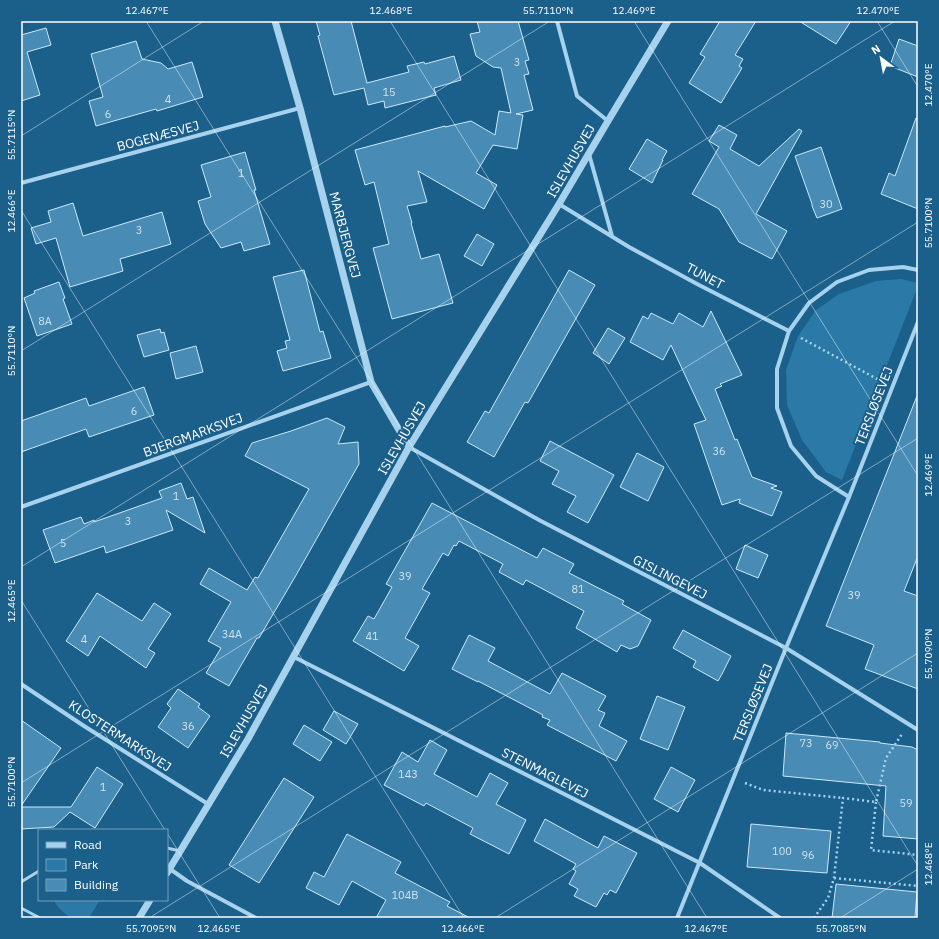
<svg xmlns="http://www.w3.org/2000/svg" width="939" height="939" viewBox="0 0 939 939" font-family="'IBM Plex Sans',sans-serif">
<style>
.green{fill:#2b79a7}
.building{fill:#488cb5;stroke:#cce8f9}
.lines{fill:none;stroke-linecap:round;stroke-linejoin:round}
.path{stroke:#a6d2ed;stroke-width:2.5;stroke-dasharray:2 3;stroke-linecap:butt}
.service{stroke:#a6d2ed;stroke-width:3}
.minor{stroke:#a6d2ed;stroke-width:4}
.tertiary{stroke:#a6d2ed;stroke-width:7}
.ticks{fill:none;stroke:#fff;stroke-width:1;stroke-opacity:0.45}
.labels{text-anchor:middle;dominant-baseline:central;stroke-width:4;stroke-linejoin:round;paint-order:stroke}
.number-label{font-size:11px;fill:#d1e2ec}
.street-label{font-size:13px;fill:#fff;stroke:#1b5f8b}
.neatline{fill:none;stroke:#fff;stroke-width:1.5}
.ticks-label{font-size:10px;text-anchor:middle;fill:#fff}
</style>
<rect width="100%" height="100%" fill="#1b5f8b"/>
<path class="green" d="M901 279 918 283V286L842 480 826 472 802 440 787 405 786 370 798 336 816 310 839 294 876 281Z
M54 900H100L89 918C77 918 71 920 62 911 58 907 56 905 54 900Z"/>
<path class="building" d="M316 21H351L367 83 409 72 407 66 424 62 425 64 454 56 461 80 434 88 436 95 385 108 384 101 368 105 364 88 334 95 318 36 320 35Z
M477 21H518L529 60 525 61 529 74 524 75 533 110 516 114 523 115 517 149 493 145 476 173 497 185 484 209 418 171 427 202 407 206 412 223H411L421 259 439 254 453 303 392 319 373 248 389 244 374 182 365 185 355 150 445 126V127L471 121 495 135 499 111 511 113 501 68 493 67 476 56 470 34 480 32Z
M720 21H756L735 55 743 59 739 66 742 68 721 103 689 83 705 57 700 54Z
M799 21H851L836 44Z
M46 28 51 45 27 52 40 95 21 101V35Z
M899 39 918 46V77L890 66Z
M136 41 142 59 161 63 168 69 192 62 203 97 157 111 156 109 96 126 89 101 103 97 91 54Z
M916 118 918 119V209L881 194 889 173 895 176Z
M719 125 737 135 730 149 759 166 799 129 802 131 756 214 787 231 772 259 739 242 719 209 692 194 719 147 709 141Z
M647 139 667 151 662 160H663L652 183 629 169Z
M821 147 842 209 817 218 812 206V204L795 156Z
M245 152 256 190H254L270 244 244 251 241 242 221 248 205 224 198 201 211 197 201 165Z
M73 203 83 236 162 212 171 244 120 259 123 271 70 287 56 238 36 244 31 228 51 222 48 211Z
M477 234 494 244 482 266 464 256Z
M304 270 320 332 323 331 331 358 283 371 277 351 287 348 285 341 290 340 273 277Z
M569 270 595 285 528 403 525 402 494 457 467 442 485 411 489 413Z
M59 282 65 298 63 299 72 324 37 336 24 298 35 293 34 291Z
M711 311 742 375 720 384 722 386 715 389 735 440 737 439 752 477 777 486 771 488 782 492 772 516 739 503 740 499 722 505 694 424 706 420 671 345 663 360 630 342 643 316 648 319 651 313 673 324 679 313 703 327Z
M608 328 625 338 609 364 593 353Z
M160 329 161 333 164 332 169 350 144 357 137 335Z
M196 346 203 372 176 379 170 353Z
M144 387 154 415 89 437 86 429 21 452V421L86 398 89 406Z
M917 396H918V556L904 591 918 596V689L865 669 874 645 826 626Z
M327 418 345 427 338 444 358 442 359 464 295 577 259 638H257L229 686 206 673 221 648 208 641 231 602 200 584 209 568 247 590 255 577 258 578 309 489 245 456 252 443 291 431Z
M550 441 614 475 588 523 567 512 576 496 552 484 559 471 540 461Z
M637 453 664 467 648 501 620 487Z
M181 483 187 499 193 497 205 533 166 510 173 530 106 553 104 546 55 563 43 530 81 517 84 524 94 520V522L162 498 159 491Z
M432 503 537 558 543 548 574 564 569 573 624 601 622 604 651 620 638 646 630 649 621 645 617 652 576 628 584 611 526 580 523 585 499 572 503 564 459 541 456 546 454 545 448 556 443 553 422 589 430 593 405 638 419 646 404 671 353 641 368 616 374 619 392 587 386 584Z
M745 545 768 555 758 578 736 569Z
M97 593 142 621 154 603 171 614 148 649 155 653 146 668 100 636 88 656 66 641Z
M683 630 731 656 722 674 718 681 693 667 696 661 673 648Z
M469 635 495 648 488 661 550 694 562 673 606 696 598 710 605 713 599 726 627 741 616 761 547 725 550 720 542 717 543 715 478 681V682L452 669Z
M178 689 200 704 198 707 210 716 188 748 158 727 171 708 167 704Z
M657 696 685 707 668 750 640 739Z
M334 711 358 724 346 744 323 730Z
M21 720 61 748 21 806Z
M304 725 332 742 320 761 293 744Z
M786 733 880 742V743L912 747 918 750V839L883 836 886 786 783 776Z
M430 740 447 750 434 774 477 797 490 773 508 783 496 804 526 820 509 854 470 834 473 828 426 803 424 806 384 785 402 752 418 762Z
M97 767 123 784 95 828 70 812 54 827 21 829V807H71Z
M671 767 695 780 678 812 654 799Z
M284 778 314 797 259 883 229 865Z
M545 819 598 848 604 836 637 853 616 893 610 890 607 895 604 893 596 907 574 896 578 889 569 884 576 871 573 869 576 864 534 841Z
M751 824 831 831 827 873 747 867Z
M347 834 401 862 395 873 450 902 447 906 470 918H376L386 900 352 881 339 905 306 888 314 872 324 877Z
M836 884 917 892 915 918H832Z"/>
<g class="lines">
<path class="path" d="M801 338 881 381
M745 783 763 790 843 798
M876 802 871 850 918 855
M834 878 918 886
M814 918 828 898 834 878 843 798 876 802 886 758 902 734"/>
<path class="service" d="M167 848 180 851
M21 882 39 871
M21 908 40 918"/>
<path class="minor" d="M557 21 577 96 608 121
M589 154 612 236
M21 183 300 108
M559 204 629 247 699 285 789 331
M409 447 539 520 786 648 918 730
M849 497 816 476 791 446 777 408V369L789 331 809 303 837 282 869 270 903 267 918 270
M21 507 371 382
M294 657 700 863 780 918
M21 684 84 726 208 804
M170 869 187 881 256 918
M677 918 786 648 849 497 918 322"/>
<path class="tertiary" d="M275 21 300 108 371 382 409 447
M167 873 248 739 409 447 559 204 608 121 668 21
M139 918 150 900"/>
</g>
<path class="ticks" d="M146 21 707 918M390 21 918 866M634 21 918 476M877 21 918 87M21 136 204 21M21 210 464 918M21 351 550 21M21 567 895 21M21 600 165 830M21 783 918 222M167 833 220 918M149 918 918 438M495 918 918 653M840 918 918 869"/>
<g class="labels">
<g class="number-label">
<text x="517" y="62">3</text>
<text x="389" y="92">15</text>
<text x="168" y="99">4</text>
<text x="108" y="114">6</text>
<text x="241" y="173">1</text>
<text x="826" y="204">30</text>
<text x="139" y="230">3</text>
<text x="45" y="321">8A</text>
<text x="134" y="411">6</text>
<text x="719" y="451">36</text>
<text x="176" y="496">1</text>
<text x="128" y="521">3</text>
<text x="63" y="543">5</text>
<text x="405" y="576">39</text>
<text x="578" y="589">81</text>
<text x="854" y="595">39</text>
<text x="232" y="634">34A</text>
<text x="372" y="636">41</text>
<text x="84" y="639">4</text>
<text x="188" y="726">36</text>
<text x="806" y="743">73</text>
<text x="832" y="745">69</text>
<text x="408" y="774">143</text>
<text x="103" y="787">1</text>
<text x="906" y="803">59</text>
<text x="782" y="851">100</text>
<text x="808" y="855">96</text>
<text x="405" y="895">104B</text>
</g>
<g class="street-label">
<text transform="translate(158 136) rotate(-15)">BOGENÆSVEJ</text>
<text transform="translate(571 161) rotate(-60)">ISLEVHUSVEJ</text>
<text transform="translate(345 235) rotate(75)">MARBJERGVEJ</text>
<text transform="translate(705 276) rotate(28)">TUNET</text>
<text transform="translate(874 406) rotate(-69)">TERSLØSEVEJ</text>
<text transform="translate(193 435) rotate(-20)">BJERGMARKSVEJ</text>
<text transform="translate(402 438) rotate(-60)">ISLEVHUSVEJ</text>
<text transform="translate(670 577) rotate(27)">GISLINGEVEJ</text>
<text transform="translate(753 703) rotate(-68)">TERSLØSEVEJ</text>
<text transform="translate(244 721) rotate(-60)">ISLEVHUSVEJ</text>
<text transform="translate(120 736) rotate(33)">KLOSTERMARKSVEJ</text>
<text transform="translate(545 773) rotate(27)">STENMAGLEVEJ</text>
</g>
</g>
<rect width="939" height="939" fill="none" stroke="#1b5f8b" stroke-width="44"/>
<rect x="38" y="829" width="130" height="72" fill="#1b5f8b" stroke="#769fb9"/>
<rect x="46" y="842" width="20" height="6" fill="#a6d2ed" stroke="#769fb9"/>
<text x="74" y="849" font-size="12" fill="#ffffff">Road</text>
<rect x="46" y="859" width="20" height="12" fill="#2b79a7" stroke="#769fb9"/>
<text x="74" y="869" font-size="12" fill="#ffffff">Park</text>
<rect x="46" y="879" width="20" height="12" fill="#488cb5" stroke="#769fb9"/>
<text x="74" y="889" font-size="12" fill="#ffffff">Building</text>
<g transform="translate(881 58) rotate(328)" stroke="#1b5f8b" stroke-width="3" paint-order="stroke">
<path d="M0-3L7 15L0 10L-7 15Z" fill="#ffffff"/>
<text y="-6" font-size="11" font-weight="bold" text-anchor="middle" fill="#ffffff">N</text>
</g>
<rect x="22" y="22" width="895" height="895" class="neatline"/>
<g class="ticks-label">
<text x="147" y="14">12.467°E</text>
<text x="391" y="14">12.468°E</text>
<text x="548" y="14">55.7110°N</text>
<text x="634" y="14">12.469°E</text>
<text x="878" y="14">12.470°E</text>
<text transform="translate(928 85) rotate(-90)" y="4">12.470°E</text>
<text transform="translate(11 135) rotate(-90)" y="4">55.7115°N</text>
<text transform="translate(11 211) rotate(-90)" y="4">12.466°E</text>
<text transform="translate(928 223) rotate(-90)" y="4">55.7100°N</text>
<text transform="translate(11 351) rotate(-90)" y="4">55.7110°N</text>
<text transform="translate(928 475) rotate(-90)" y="4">12.469°E</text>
<text transform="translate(11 601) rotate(-90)" y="4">12.465°E</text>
<text transform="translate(928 654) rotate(-90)" y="4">55.7090°N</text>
<text transform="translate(11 782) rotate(-90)" y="4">55.7100°N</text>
<text transform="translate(928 864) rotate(-90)" y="4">12.468°E</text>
<text x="151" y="932">55.7095°N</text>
<text x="219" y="932">12.465°E</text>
<text x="463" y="932">12.466°E</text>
<text x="706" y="932">12.467°E</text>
<text x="841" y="932">55.7085°N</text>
</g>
</svg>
